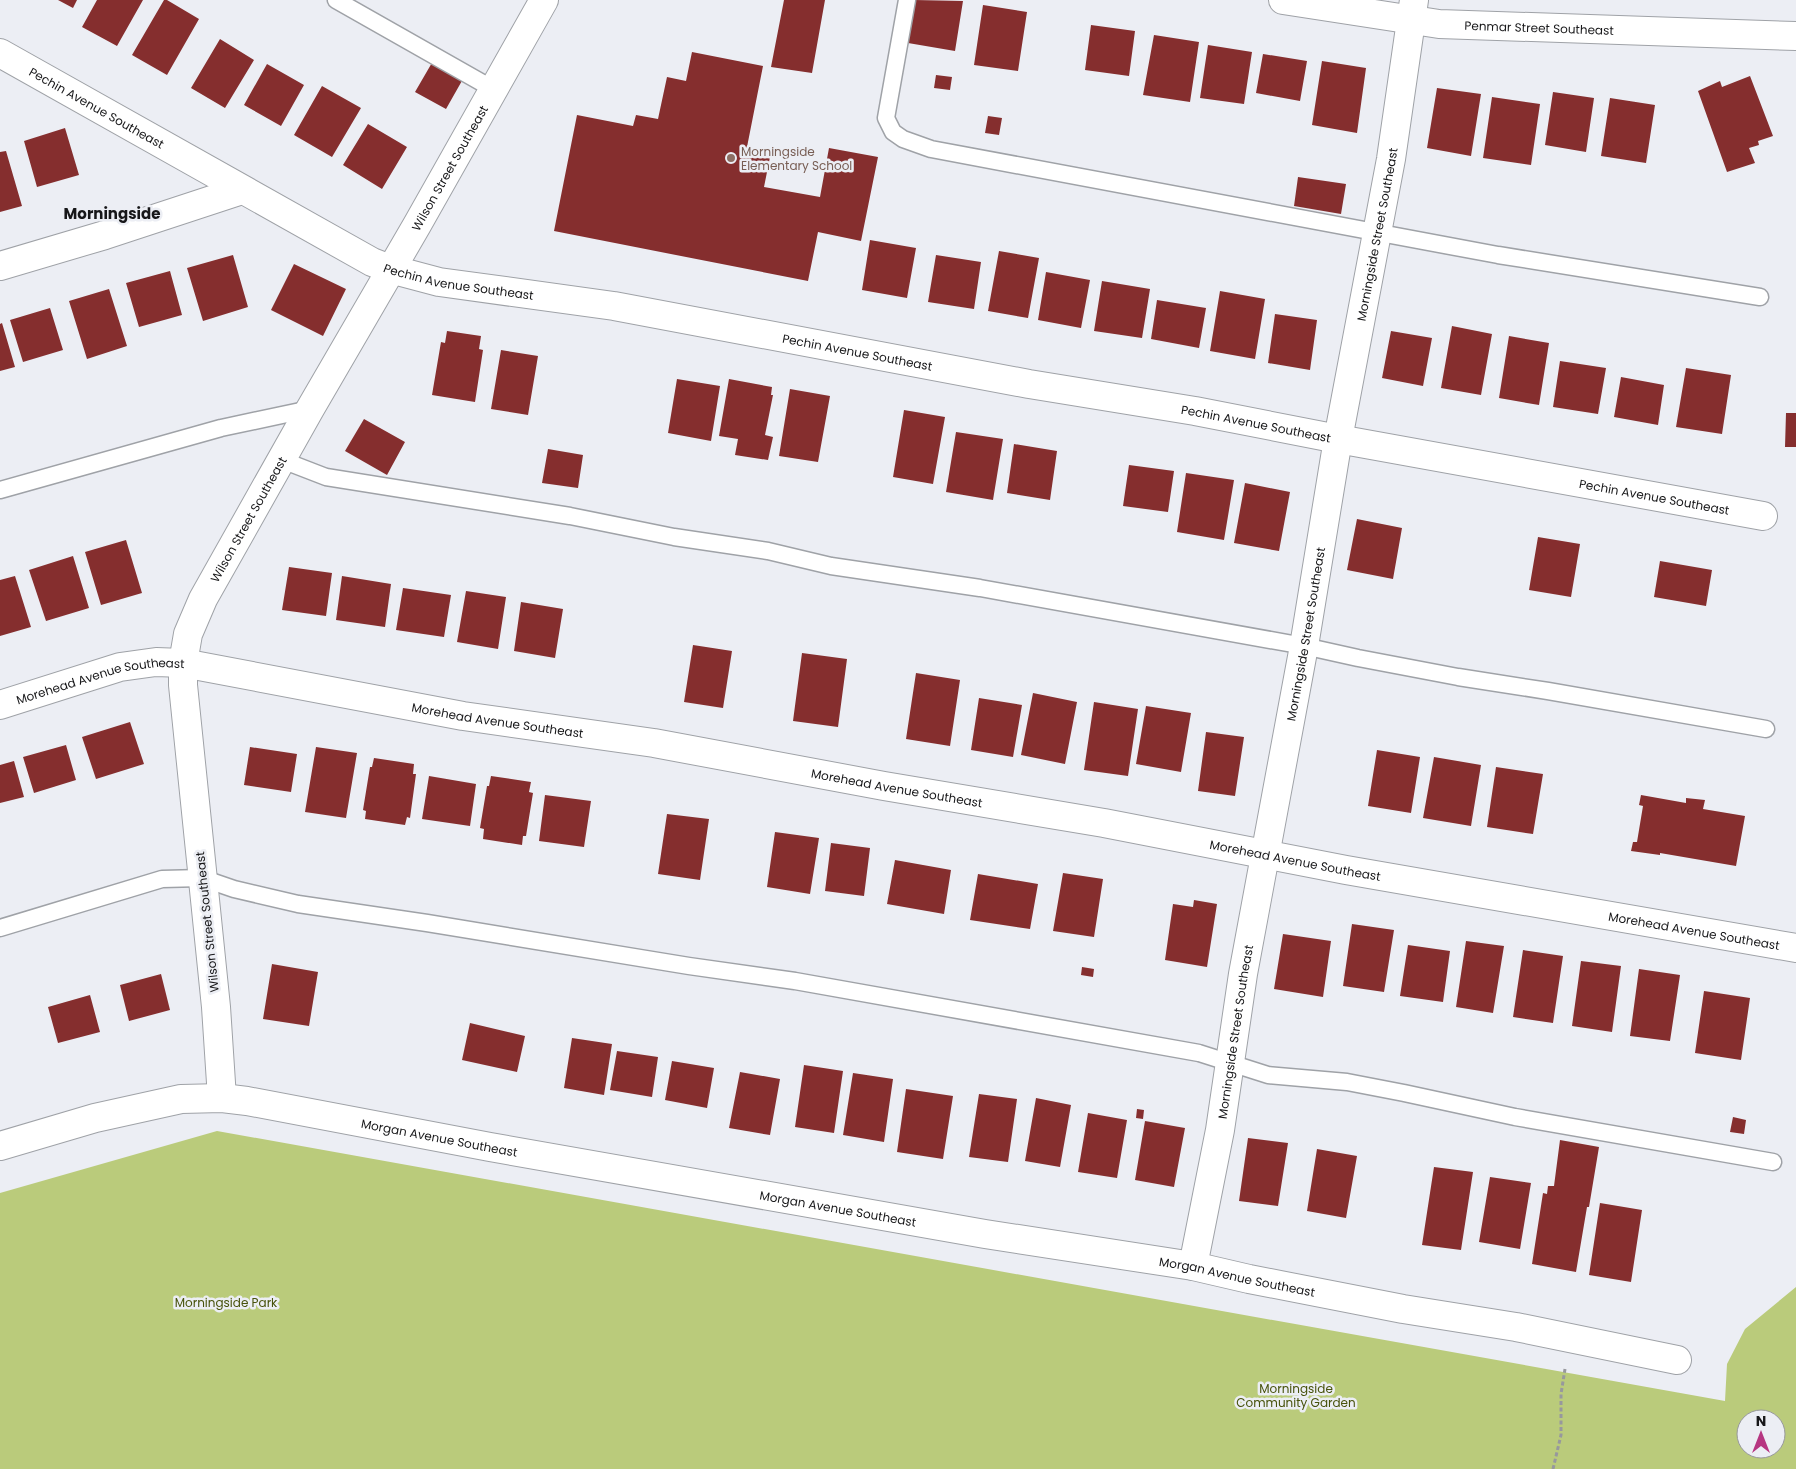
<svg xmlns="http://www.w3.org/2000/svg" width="1796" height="1469" viewBox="0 0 1796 1469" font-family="Poppins,sans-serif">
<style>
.green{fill:#bacb7b;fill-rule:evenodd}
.building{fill:#852e2e}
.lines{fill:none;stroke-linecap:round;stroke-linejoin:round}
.lane-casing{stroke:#9fa2a7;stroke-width:19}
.street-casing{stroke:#9fa2a7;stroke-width:30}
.path{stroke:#97989d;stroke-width:3;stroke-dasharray:4 2.5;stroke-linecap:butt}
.lane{stroke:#fff;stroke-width:16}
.street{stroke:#fff;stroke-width:28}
.education-dot{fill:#8d6e63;stroke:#eceef4;stroke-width:2}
.labels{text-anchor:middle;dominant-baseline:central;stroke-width:5;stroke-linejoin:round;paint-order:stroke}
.street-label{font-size:12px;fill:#171719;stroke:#eceef4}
.education-label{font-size:12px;fill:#785e54;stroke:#eceef4;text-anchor:start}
.park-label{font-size:12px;fill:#47520b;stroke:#eceef4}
.quarter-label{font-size:15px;font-weight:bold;fill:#171719;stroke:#eceef4}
</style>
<rect width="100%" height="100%" fill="#eceef4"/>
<path class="green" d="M217 1131 1725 1401 1727 1364 1745 1329 1796 1287V1469H0V1193ZM1746 1419H1776V1449H1746Z"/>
<path class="building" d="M58 0H77L73 8Z
M97 0H143L117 46 82 27Z
M164 0H167L199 19 167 75 132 55Z
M784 0H825L812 73 771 67Z
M915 0 963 1 955 51 908 43Z
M983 5 1027 12 1018 71 974 65Z
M1091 25 1135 31 1129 76 1085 70Z
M1154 35 1199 42 1190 102 1143 95Z
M220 39 254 60 225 108 191 88Z
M1208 45 1252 52 1244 104 1200 98Z
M692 52 763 66 747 147 771 152 764 187 820 197 829 148 878 157 861 241 818 232 808 281 554 231 577 115 633 126 636 115 658 119 667 77 686 81Z
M1263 54 1307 61 1300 101 1256 93Z
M433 61 463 79 446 109 415 92Z
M1322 61 1366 68 1357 133 1312 125Z
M267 64 304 85 281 126 244 105Z
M936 75 952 77 950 90 934 88Z
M1750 76 1773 136 1758 141 1759 145 1749 148 1755 163 1727 172 1698 91 1720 81 1722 87Z
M322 86 361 108 332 157 294 135Z
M1437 88 1481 94 1471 156 1427 148Z
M1553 92 1594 98 1586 152 1545 145Z
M1492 97 1540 104 1531 165 1483 158Z
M1610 98 1655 105 1646 163 1601 156Z
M988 116 1002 118 999 135 985 133Z
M368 124 407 147 382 189 343 165Z
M65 128 79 175 37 187 24 141Z
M6 151 22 206 0 212V152Z
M1298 177 1346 184 1341 214 1294 206Z
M870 240 916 248 907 298 862 290Z
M999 251 1039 258 1028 318 988 311Z
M233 255 248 307 203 321 187 268Z
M936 255 981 262 974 309 928 302Z
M294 264 346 289 323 336 271 310Z
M170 271 182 315 139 327 126 283Z
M1046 272 1090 280 1081 328 1038 320Z
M1102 281 1150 289 1142 338 1094 331Z
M109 289 127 346 87 359 69 301Z
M1220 291 1265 299 1255 359 1210 351Z
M1157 300 1206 308 1199 348 1151 339Z
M50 308 63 350 23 362 10 320Z
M1275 314 1317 320 1310 370 1268 363Z
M2 323 15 367 0 371V324Z
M1452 326 1492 334 1481 395 1441 388Z
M447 331 481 336 479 349 483 350 475 402 432 395 441 342 445 343Z
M1391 331 1432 338 1423 386 1382 378Z
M1509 336 1549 343 1539 405 1499 398Z
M501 350 538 356 528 415 491 409Z
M1560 361 1606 368 1598 414 1553 407Z
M1686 368 1731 375 1722 434 1676 427Z
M1621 377 1664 385 1658 425 1614 417Z
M677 379 720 386 711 441 668 433Z
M729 379 772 387 771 395H773L765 435 773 437 768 460 735 455 738 439 719 436Z
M790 389 830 396 818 462 779 456Z
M904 410 945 417 933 484 893 477Z
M1786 413H1796V447H1785Z
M364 419 405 442 387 475 345 451Z
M956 432 1003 439 993 500 946 492Z
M1014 444 1057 451 1050 500 1007 493Z
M548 449 583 455 578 488 542 483Z
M1129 465 1174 471 1168 512 1123 506Z
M1186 473 1234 480 1224 540 1177 532Z
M1245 483 1290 492 1279 551 1234 543Z
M1357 519 1402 528 1393 579 1347 570Z
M1538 537 1580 544 1571 597 1529 590Z
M126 540 142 593 101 605 85 552Z
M73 556 89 608 46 621 29 570Z
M1660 561 1712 570 1706 606 1654 597Z
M289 567 332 573 326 616 282 610Z
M15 576 31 627 0 636V580Z
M342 576 391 584 385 627 336 620Z
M403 588 451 595 444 637 396 630Z
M466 591 506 597 498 649 457 642Z
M521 602 563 609 555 658 514 651Z
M693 645 732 651 723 708 684 702Z
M802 653 847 659 838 727 793 721Z
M916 673 960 680 950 746 906 739Z
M1033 693 1077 702 1065 764 1021 755Z
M979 698 1022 705 1013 757 971 750Z
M1094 702 1138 709 1128 776 1084 770Z
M1146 706 1191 713 1181 772 1136 764Z
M130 722 144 764 96 779 82 737Z
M1206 732 1244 737 1235 796 1198 791Z
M66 745 76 780 34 793 23 757Z
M250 747 297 754 291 792 244 785Z
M316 747 357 753 346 818 305 812Z
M1377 750 1420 757 1411 813 1368 806Z
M1434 757 1481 765 1471 826 1423 818Z
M374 758 414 764 413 774H416L410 818 407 817 405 825 365 819 366 811 363 810 370 767H372Z
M14 761 24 797 0 803V765Z
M1496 767 1543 774 1533 834 1487 827Z
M429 776 476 784 470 826 422 819Z
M491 776 531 782 529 792 533 793 526 836H523L522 845 483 839 484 829 480 828 487 786H489Z
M545 795 591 801 584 847 539 841Z
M1641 795 1686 803V798L1705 800 1703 809 1745 816 1736 866 1660 853V855L1631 851 1633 842H1637L1643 806 1639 805Z
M667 814 709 819 700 880 658 874Z
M775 832 819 838 810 894 767 887Z
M831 843 870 848 864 896 825 891Z
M895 860 951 870 944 914 887 904Z
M1063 873 1103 879 1094 937 1053 931Z
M978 874 1038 884 1030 929 970 920Z
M1194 900 1217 904 1207 967 1165 960 1173 904 1193 907Z
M1352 924 1394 930 1384 992 1343 986Z
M1283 934 1331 941 1323 997 1274 989Z
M1466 941 1504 946 1493 1013 1456 1007Z
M1408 945 1450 951 1443 1002 1400 996Z
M1523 950 1563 956 1553 1023 1513 1017Z
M1581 961 1621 966 1612 1032 1572 1026Z
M272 964 318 972 309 1026 263 1019Z
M1082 967 1094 969 1093 977 1081 975Z
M1639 969 1680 975 1670 1041 1630 1036Z
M161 974 170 1010 129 1021 120 985Z
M1704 991 1750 998 1741 1060 1695 1053Z
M90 995 100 1032 58 1043 48 1007Z
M470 1023 525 1036 517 1072 462 1060Z
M572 1038 612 1044 604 1095 564 1088Z
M617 1051 658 1057 652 1097 610 1090Z
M672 1061 714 1068 707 1108 665 1100Z
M804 1065 843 1071 834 1133 795 1127Z
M740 1072 780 1079 770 1135 729 1128Z
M853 1073 893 1079 884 1142 843 1135Z
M906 1089 953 1096 943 1159 897 1152Z
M979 1094 1017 1099 1008 1162 969 1157Z
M1036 1098 1071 1105 1060 1167 1025 1161Z
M1137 1109 1144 1110 1143 1119 1136 1118Z
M1088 1113 1127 1120 1117 1178 1078 1172Z
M1733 1117 1746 1120 1744 1134 1730 1132Z
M1145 1121 1185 1128 1174 1187 1135 1180Z
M1248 1138 1288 1143 1278 1206 1239 1201Z
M1560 1140 1599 1147 1589 1207H1587L1576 1272 1532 1264 1543 1193 1547 1194 1548 1186H1554Z
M1317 1149 1357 1156 1346 1218 1307 1211Z
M1434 1167 1473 1172 1461 1250 1422 1245Z
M1490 1177 1531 1183 1520 1249 1479 1242Z
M1600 1203 1642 1210 1631 1282 1589 1275Z"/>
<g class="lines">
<g class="lane-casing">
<path id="lane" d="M336 0 493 89
M907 0 886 118 893 132 903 139 931 149 1498 255 1760 297
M282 460 326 477 570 516 674 537 768 551 831 566 980 588 1304 646 1358 658 1458 677 1548 691 1766 729
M0 490 221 428 310 409
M0 928 162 879 202 878 234 889 298 904 427 923 689 966 795 981 1199 1053 1268 1075 1347 1082 1404 1093 1515 1117 1773 1162"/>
</g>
<g class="street-casing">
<g id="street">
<path id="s1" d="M1283 0 1439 24 1796 36"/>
<path id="s2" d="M0 53 372 262 390 269 439 282 614 306 1029 384 1195 411 1338 439 1763 516"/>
<path d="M0 266 105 235 242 190"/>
<path id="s3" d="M0 705 120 667 156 662 183 663 463 716 654 743 884 786 1104 823 1346 870 1796 948"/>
<path id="s4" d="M222 1098 216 1007 183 685V663L188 634 203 599 310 409 417 225 544 0"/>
<path id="s5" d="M0 1146 95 1118 181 1099 222 1098 247 1101 490 1147 985 1234 1193 1266 1249 1279 1403 1309 1516 1327 1677 1360"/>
<path id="s6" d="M1193 1266 1220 1130 1243 974 1304 646 1338 439 1391 159 1414 0"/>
</g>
</g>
<path class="path" d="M1553 1469 1561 1435V1394L1565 1369"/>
<use href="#lane" class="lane"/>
<use href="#street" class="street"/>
</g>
<circle class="education-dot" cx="731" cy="158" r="5"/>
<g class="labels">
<g class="street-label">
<text stroke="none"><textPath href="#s1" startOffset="258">Penmar Street Southeast</textPath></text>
<text stroke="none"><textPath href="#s2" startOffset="111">Pechin Avenue Southeast</textPath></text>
<text stroke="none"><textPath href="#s4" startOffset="1001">Wilson Street Southeast</textPath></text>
<text stroke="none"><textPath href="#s6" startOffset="1048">Morningside Street Southeast</textPath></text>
<text stroke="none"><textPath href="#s2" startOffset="516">Pechin Avenue Southeast</textPath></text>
<text stroke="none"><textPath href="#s2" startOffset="921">Pechin Avenue Southeast</textPath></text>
<text stroke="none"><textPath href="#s2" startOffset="1326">Pechin Avenue Southeast</textPath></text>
<text stroke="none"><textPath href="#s2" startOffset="1731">Pechin Avenue Southeast</textPath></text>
<text stroke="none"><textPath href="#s4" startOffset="596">Wilson Street Southeast</textPath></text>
<text stroke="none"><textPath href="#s6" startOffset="642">Morningside Street Southeast</textPath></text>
<text stroke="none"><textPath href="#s3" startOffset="104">Morehead Avenue Southeast</textPath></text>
<text stroke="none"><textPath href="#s3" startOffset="509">Morehead Avenue Southeast</textPath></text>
<text stroke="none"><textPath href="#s3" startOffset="914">Morehead Avenue Southeast</textPath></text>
<text stroke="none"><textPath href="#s3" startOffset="1319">Morehead Avenue Southeast</textPath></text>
<text transform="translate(207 922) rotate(-96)">Wilson Street Southeast</text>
<text stroke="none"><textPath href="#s3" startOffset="1724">Morehead Avenue Southeast</textPath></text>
<text stroke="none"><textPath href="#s6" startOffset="238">Morningside Street Southeast</textPath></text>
<text stroke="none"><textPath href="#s5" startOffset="449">Morgan Avenue Southeast</textPath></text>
<text stroke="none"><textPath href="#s5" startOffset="854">Morgan Avenue Southeast</textPath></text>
<text stroke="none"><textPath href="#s5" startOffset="1259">Morgan Avenue Southeast</textPath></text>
</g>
<g class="education-label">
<text x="741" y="151">Morningside<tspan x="741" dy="14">Elementary School</tspan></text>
</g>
<g class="park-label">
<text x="226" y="1302">Morningside Park</text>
<text x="1296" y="1388">Morningside<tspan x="1296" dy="14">Community Garden</tspan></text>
</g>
<g class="quarter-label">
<text x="112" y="213">Morningside</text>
</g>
</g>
<g transform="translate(1761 1434)"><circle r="24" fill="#eceef4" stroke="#97989c"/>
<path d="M0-4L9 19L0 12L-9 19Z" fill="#b63681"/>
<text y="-8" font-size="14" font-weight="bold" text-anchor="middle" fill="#171719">N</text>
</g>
</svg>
